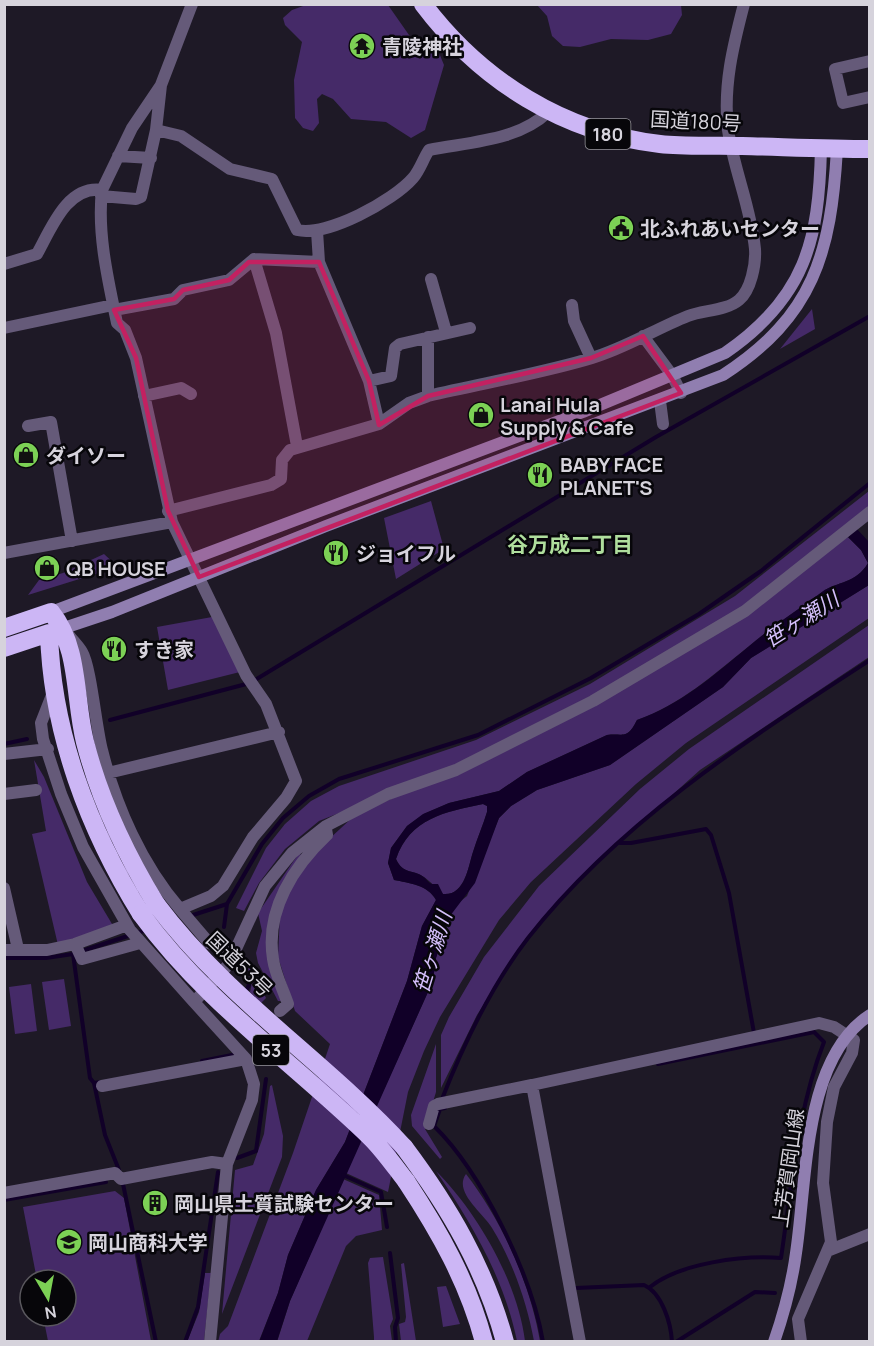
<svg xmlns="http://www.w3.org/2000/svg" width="874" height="1346" viewBox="0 0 874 1346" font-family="Manrope,'Noto Sans JP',sans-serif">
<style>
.green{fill:#452a68}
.water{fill:#110028;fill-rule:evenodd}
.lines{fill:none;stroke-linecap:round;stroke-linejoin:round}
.stream{stroke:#110028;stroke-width:4}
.street{stroke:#655a79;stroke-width:12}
.secondary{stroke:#907eb0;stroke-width:12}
.highway{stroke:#ccb6f5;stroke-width:18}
.highway-bridge{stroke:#ccb6f5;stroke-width:18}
.marked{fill:#c32161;fill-opacity:0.2;stroke:#c32161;stroke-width:4.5;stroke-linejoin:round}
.labels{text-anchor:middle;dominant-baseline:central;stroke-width:5;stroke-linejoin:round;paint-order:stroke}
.shield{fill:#07060a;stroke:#98969d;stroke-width:1.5}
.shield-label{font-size:18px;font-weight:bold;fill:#d6d3dc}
.poi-label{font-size:20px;font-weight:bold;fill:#d6d3dc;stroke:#07060a;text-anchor:start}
.street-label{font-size:20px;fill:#d6d3dc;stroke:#07060a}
.neighbourhood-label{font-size:21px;font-weight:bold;fill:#afde9d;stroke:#07060a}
.water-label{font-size:21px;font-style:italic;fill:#d4bffb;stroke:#07060a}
</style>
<rect width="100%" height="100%" fill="#1e1926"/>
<path class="green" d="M306 5H388L423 55 437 48 444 65 425 130 411 138 386 122 351 119 333 99 322 94 317 99 319 123 313 131 303 128 295 118 294 80 302 42 285 25 283 18 292 10Z
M537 5H681L682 15 671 34 648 40 611 39 580 47 563 46 552 36 547 16Z
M812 309 815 329 780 349Z
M869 491V506L854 521 742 607 592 697 455 767 319 821 285 849 259 883 244 911 236 908 266 848 285 824 311 801 339 786 476 740 590 684 735 596Z
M431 501 444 549 396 579 384 518Z
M848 537 861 550 868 563C856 584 837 581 822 592 798 610 771 627 748 647 713 675 680 705 637 720 627 740 624 733 607 735L527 772 499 791 449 803 424 814 407 826 391 848 388 863 394 880C409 883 428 885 436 900L422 926 407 981 345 1142 316 1190 288 1255 278 1293 259 1341 218 1342 220 1334 228 1326 293 1153 330 1044 295 1011 278 957 280 914 292 886 314 853 354 816 595 705Z
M104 554 118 567 28 595 39 580 63 573Z
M869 585V618L686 743 636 784 531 882 499 920 440 1017 424 1051 408 1092 388 1192 346 1173 428 992 433 980 436 958 450 916 456 905 467 896 499 818 511 806 537 790 610 765 723 687 751 658Z
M212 617 240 672 168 690 157 627Z
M869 625V657L700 770 593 866 526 938 477 1015 441 1088V1035L449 1017 484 957 539 886 640 789 689 749Z
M34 760 44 777 87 882 115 929 58 945 32 834 46 831Z
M483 804 487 806V812C483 825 477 839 473 852 468 867 465 896 443 894 437 889 430 881 424 877 413 869 403 875 396 859 410 818 445 812 483 804Z
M299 853 301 855 271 911 282 1001H278L258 963 256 953 262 931 258 913Z
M245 956 266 998 261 1003 250 992 252 983 243 960Z
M64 979 71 1026 49 1030 42 982Z
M31 984 37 1031 15 1034 9 987Z
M436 1044V1092L425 1129 442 1157 440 1159 412 1126 411 1115Z
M272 1085 283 1136 282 1157 222 1314 235 1170 253 1165 264 1134 270 1086Z
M436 1171C478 1213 518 1283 525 1341H517C504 1278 472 1224 436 1171Z
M466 1174C502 1221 530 1283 540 1341H534C527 1303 513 1262 492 1228 483 1213 453 1192 466 1174Z
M343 1179 379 1195 382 1230 356 1236 346 1246 307 1341 277 1342 290 1301Z
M115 1191 124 1198 151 1341H48L43 1316H66V1280H37L23 1207Z
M383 1257 393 1319 390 1326 392 1341H374V1337L368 1263 370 1258Z
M404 1263 416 1341H401L399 1324 405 1322 406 1317 401 1264Z
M205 1273H211L204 1341 187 1342 199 1312Z
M446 1286 460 1324 443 1327 437 1287Z"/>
<path class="water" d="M857 529 869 542V585L751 658 723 687 610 765 537 790 511 806 499 818 475 883 450 916 436 958 433 980 428 992 290 1301 277 1341 259 1342 278 1293 288 1255 316 1190 345 1142 407 981 422 926 436 900C428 885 409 883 394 880L388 863 391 848 407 826 423 814 449 803 499 791 527 772 607 735C624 733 627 740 637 720 680 705 713 676 748 647 771 627 798 610 822 592 837 581 856 584 868 563L861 550 848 537ZM483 804 487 806V812C483 825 477 839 473 852 468 867 465 896 443 894L438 884H432C429 883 427 880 425 878 415 869 403 875 396 859 410 818 445 812 483 804Z"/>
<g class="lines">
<path class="stream" d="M110 720 250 683 656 437 870 316
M4 744 27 739
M620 843H631L706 829 711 835 729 893 754 1033
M190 916 227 904
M224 927 227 904 262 844 283 818 309 796 339 779 478 735 591 678 699 614 761 571 870 483
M73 954 90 1078 94 1083
M4 958H46L73 954 146 930
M241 963 249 985 245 993
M202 1061 232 1055
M101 1082 94 1083 105 1135 119 1170
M442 1099C464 1043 491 986 528 938 619 822 747 740 870 660
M445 1108 440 1109 434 1126C482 1173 532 1276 543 1342
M237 1158 256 1151 266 1079
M343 1175 381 1192 387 1227
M123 1184 156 1342
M4 1200 106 1182
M390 1253 398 1318 395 1327 396 1342
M650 1287C680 1263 743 1255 781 1258 792 1185 797 1111 824 1042L814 1032 658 1064
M576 1288 644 1285C662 1293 671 1323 672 1342
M185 1342 198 1307 218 1172
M676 1342 755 1292 775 1293"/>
<path class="street" d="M192 4 161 85 132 128 102 190C97 233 108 280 117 323L125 330 136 358 172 522 246 675 266 704 296 781 286 798 253 837 223 886 211 896 180 909 209 943 235 952
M870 61 835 69 843 103 870 97
M156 130 181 136 230 169 272 179 297 230C327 237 393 201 413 178 420 170 423 159 429 150 469 142 518 141 548 112
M118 156 151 158
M101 196 136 199 141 197 156 130 161 85
M317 231 319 262 369 381 379 424
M4 264 37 254C51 229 67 185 102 190
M431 279 446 332
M572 305 574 321 591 358
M114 310 174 299 183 290 229 280 254 259
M4 328 113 305
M643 336 672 375 681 393
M369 381 391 376 395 348 400 344 470 328
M144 396 181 388 191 394
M428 396V337
M660 401 663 424
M28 426 51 422 72 541
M297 446 276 333 254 259 319 262
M168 511 271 485 281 479 282 460 290 450 379 424 409 403 428 396C483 383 539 374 592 358 626 348 655 329 688 316 703 310 726 311 739 300 751 290 756 264 755 249 751 208 734 170 728 130 723 86 733 46 744 4
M4 553 172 522
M68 634C72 640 78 645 82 652 91 667 96 728 102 750 116 807 142 865 180 909
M54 690 41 723 43 739 61 794 83 847 130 930 194 1002
M4 754 48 749
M108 773 279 732
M4 794 36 790
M4 888 18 949
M75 944 82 959 140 943
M4 950H47L75 944 127 925
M280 1011 288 1004C283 989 275 974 273 959 265 910 294 866 327 835L326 829
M102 1086 246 1059
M429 1124 434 1106 438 1104 532 1085
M4 1193 115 1173 121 1179 212 1162 227 1164
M830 1250 870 1234
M210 1342 227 1164 252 1100 254 1084 246 1059 194 1002 229 964 265 886 292 853 326 826 388 794 456 770 593 701 745 611 870 512
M580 1342 532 1085 819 1023 834 1027 854 1040 852 1053 834 1087 827 1122 823 1183 831 1242 798 1319 801 1342"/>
<path class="secondary" d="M50 617 51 612 583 412 725 353C805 298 819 241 821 148
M55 631 112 612 326 526 723 375C814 316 831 253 837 149
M774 1342C784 1313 792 1283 796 1253 807 1181 803 1058 870 1015"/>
<path class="highway" d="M423 4C481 81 564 133 660 144 687 147 715 145 742 146 784 147 827 149 870 149
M4 628 51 612C80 648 74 698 85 742 100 801 125 853 156 904
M4 648 49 633C52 733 89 830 141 914
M404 1147C449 1207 485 1268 505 1342
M406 1181C439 1231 468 1282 484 1342"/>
<path class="highway-bridge" d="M156 904C228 1000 324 1060 404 1147
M141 914C205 1002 294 1063 371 1138 384 1151 395 1167 406 1181"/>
</g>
<path class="marked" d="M249 262H319L369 381 379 425 428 396 591 358 643 336 681 393 199 577 168 511 136 358 114 310 174 299 183 290 229 280Z"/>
<defs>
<g id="temple-disc" transform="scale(1.35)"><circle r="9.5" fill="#7cd155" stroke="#07060a"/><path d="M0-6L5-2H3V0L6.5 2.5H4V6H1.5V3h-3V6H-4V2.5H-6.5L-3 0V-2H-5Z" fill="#111"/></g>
<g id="civic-disc" transform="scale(1.35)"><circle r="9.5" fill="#7cd155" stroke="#07060a"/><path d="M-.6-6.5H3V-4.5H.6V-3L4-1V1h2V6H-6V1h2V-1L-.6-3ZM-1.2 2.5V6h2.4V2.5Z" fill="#111"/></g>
<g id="shop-disc" transform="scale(1.35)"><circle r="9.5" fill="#7cd155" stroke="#07060a"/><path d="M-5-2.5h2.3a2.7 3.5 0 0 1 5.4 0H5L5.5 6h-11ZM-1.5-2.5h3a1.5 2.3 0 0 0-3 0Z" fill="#111"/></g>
<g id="restaurant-disc" transform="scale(1.35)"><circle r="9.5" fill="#7cd155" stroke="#07060a"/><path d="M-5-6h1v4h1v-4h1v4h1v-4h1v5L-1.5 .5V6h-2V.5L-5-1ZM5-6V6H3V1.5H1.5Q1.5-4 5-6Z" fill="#111"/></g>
<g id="building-disc" transform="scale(1.35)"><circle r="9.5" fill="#7cd155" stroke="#07060a"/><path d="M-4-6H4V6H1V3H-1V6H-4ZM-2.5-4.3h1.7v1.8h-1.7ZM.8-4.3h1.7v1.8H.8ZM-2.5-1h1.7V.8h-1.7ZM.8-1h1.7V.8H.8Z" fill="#111"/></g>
<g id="university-disc" transform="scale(1.35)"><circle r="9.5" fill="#7cd155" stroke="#07060a"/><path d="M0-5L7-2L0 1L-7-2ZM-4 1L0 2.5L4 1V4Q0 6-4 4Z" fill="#111"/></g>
</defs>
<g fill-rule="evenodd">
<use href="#temple-disc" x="362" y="46"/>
<use href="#civic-disc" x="621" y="228"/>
<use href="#shop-disc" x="481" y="415"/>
<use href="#shop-disc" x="26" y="455"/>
<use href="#restaurant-disc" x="540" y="475"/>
<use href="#restaurant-disc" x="336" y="553"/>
<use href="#shop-disc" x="47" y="568"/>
<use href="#restaurant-disc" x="114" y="649"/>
<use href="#building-disc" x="155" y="1203"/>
<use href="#university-disc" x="69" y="1242"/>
</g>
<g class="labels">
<g class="shield">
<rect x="585.5" y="119" width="45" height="30" rx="4.5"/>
<rect x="253" y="1035" width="36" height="30" rx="4.5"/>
</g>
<g class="shield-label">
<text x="608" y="134">180</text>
<text x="271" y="1050">53</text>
</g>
<g class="poi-label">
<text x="382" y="46">青陵神社</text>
<text x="640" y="228">北ふれあいセンター</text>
<text x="500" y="404">Lanai Hula<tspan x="500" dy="23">Supply &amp; Cafe</tspan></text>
<text x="46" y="455">ダイソー</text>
<text x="560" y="464">BABY FACE<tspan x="560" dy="23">PLANET'S</tspan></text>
<text x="356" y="553">ジョイフル</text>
<text x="66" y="568">QB HOUSE</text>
<text x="134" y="649">すき家</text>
<text x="174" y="1203">岡山県土質試験センター</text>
<text x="88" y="1242">岡山商科大学</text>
</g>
<g class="street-label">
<text transform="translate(696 121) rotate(3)">国道180号</text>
<text transform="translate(240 964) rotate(44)">国道53号</text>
<text transform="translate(788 1168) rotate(-82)">上芳賀岡山線</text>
</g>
<g class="neighbourhood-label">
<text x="570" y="544">谷万成二丁目</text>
</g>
<g class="water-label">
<text transform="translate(801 619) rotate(-32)">笹ヶ瀬川</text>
<text transform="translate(432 952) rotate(-73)">笹ヶ瀬川</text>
</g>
</g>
<rect width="874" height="1346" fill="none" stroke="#d6d3dc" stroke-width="12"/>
<g transform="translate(48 1298) rotate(170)"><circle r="28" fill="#07060a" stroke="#5a585e" stroke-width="1.5"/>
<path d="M0-4.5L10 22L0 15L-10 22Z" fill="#7cd155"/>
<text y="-9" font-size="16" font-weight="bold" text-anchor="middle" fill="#d6d3dc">N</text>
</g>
</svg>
